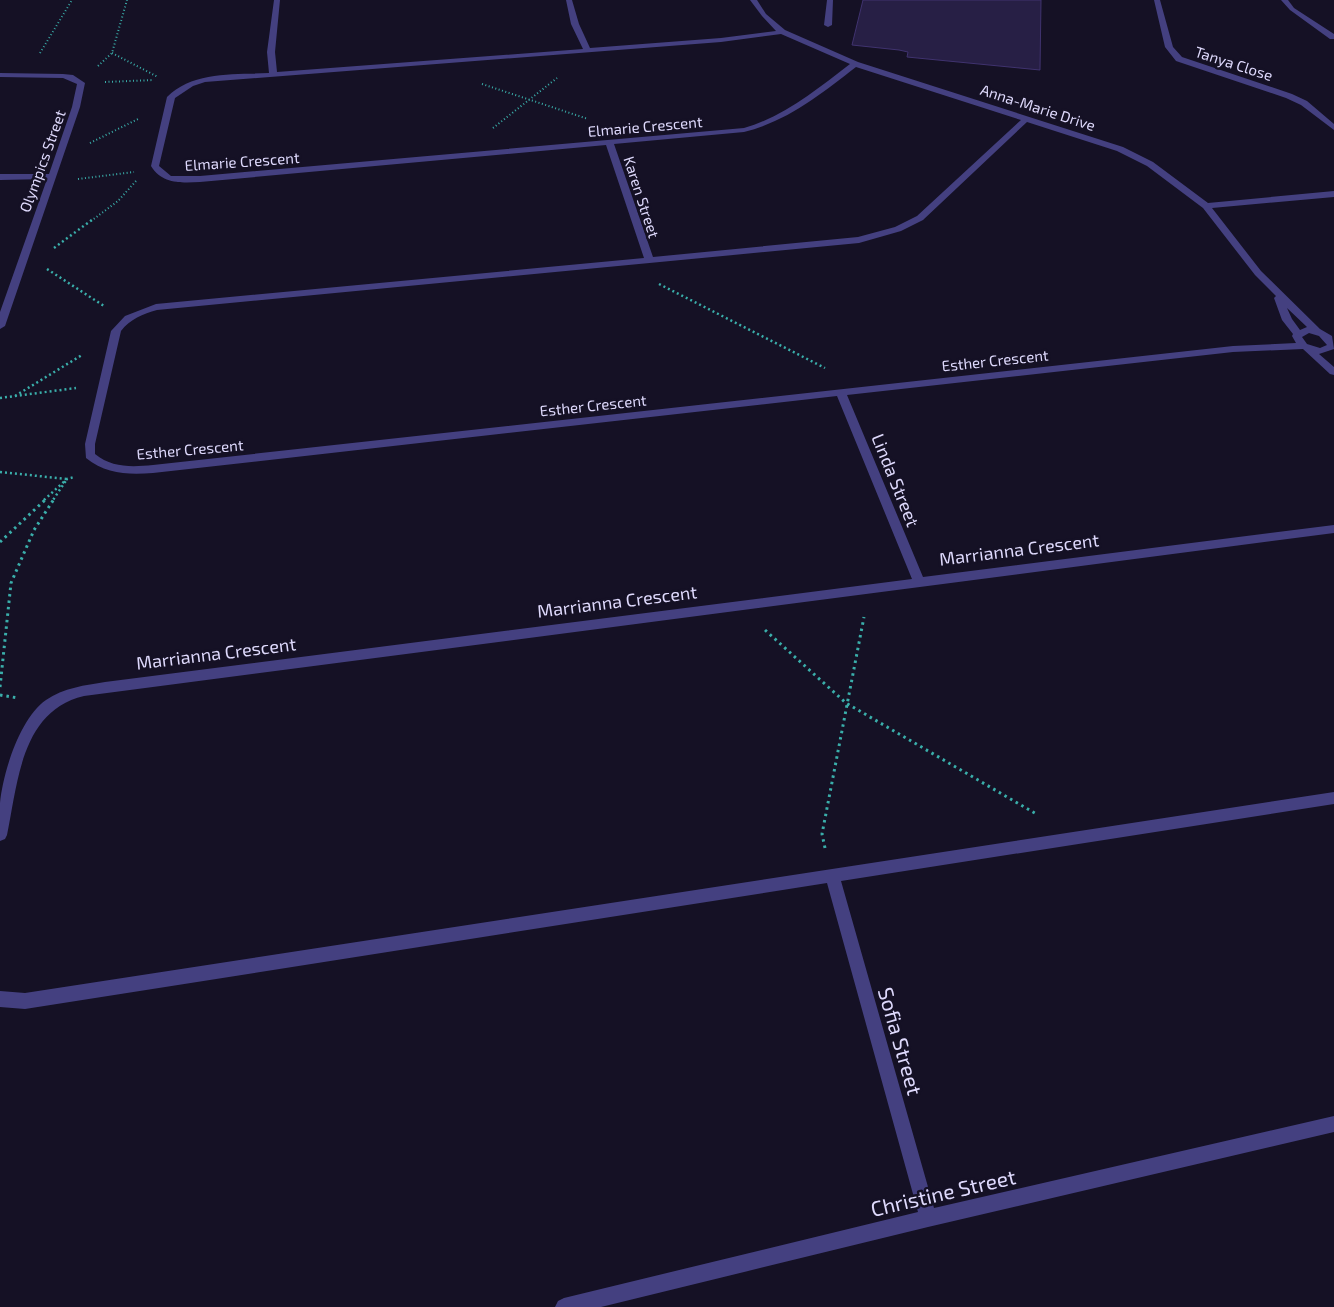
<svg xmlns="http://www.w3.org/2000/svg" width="1334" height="1307" viewBox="0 0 1334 1307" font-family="'Exo 2',sans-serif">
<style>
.building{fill:#271f45;stroke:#40336f}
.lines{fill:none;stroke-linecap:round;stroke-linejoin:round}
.path-far2{stroke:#3aaeaa;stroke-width:2;stroke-dasharray:1 2.5;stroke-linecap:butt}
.path-far1{stroke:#3aaeaa;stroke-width:2.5;stroke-dasharray:2 3;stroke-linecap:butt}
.path{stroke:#3aaeaa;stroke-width:3;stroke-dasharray:2.5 4;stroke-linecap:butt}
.minor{fill:#444080;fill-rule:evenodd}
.labels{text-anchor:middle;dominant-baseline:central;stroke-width:5;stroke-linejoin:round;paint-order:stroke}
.far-street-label{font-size:15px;fill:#ded9fc;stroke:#151125}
.street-label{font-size:18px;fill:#ded9fc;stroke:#151125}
.near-street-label{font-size:21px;fill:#ded9fc;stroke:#151125}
</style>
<rect width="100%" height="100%" fill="#151125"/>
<path class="building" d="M863 0H1041L1040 70 907 57 908 52 899 50 852 45Z"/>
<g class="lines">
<path class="path-far2" d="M40 53 72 0
M112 53 158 77
M98 66 112 53 127 0
M105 82 154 80
M482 84 588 119
M493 128 557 78
M90 143 140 118
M78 179 134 172
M91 221 118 201 136 181"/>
<path class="path-far1" d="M54 248 93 219
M47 269 104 306
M659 284 825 368
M15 396 82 355
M0 398 76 388
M0 472 67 479 53 500
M44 500 67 479 74 477"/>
<path class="path" d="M0 542 46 499
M765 630 846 703 1038 815
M0 687 11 583 34 530 54 499
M0 695 18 698
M825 848 822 834 864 617"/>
<path class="minor" d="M274 0H280L275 52 277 72 583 49 571 24 566 0H572L579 24 590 48 721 38 776 31 762 16 750 0H757L766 14 785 30 858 62 1123 147 1153 162 1208 203 1334 191V197L1212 208 1261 271 1320 329 1332 336 1334 349 1319 354 1334 367V375L1330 374 1303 349 1233 352 847 395 923 577 1334 525V533L84 696C21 711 18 782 7 835L5 839 0 841C0 829 0 815 0 803 3 772 20 718 46 700 63 688 86 685 105 682L912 579 837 396 153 473C128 475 106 474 86 458L85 444 111 331 125 316 156 304 644 258 606 145 200 182C181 183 162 184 151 166L167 97C193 71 235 75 269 73L267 52ZM781 34 850 64C816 90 785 116 744 128L200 176H171L159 166 175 98 193 86 205 82 721 42ZM856 67 1021 120 917 216 895 227 858 237 653 257 614 144 744 132C788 121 821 94 856 67ZM1027 122 1117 151 1147 166 1203 208 1255 275 1276 296 1274 298 1282 320 1293 334 1292 336 1296 343 1233 346 153 465C132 467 112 468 95 454V444L121 331C130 319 143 314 157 310L859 243 901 231 923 220ZM1287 308 1307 327 1300 330 1292 319ZM1309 333 1319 336 1327 345 1320 348 1307 344 1302 337Z
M827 0H833L832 25 828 27 824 25Z
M1154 0H1160L1173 47 1182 57 1292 94 1307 101 1334 124V130L1301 105 1286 98 1176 61 1165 47Z
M1281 0H1288L1294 8 1334 34V39H1330L1290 10Z
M0 73 63 74 73 75 85 83 80 107 5 326 0 329V312L47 179 0 180V174H49L72 107 77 84 63 78 0 77Z
M1334 792V804L841 881 934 1208 1334 1116V1132L928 1227 601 1307H555L558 1301 564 1298 918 1212 827 883 25 1009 0 1007V991L25 993Z"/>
</g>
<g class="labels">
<g class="far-street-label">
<text transform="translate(1234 63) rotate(18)">Tanya Close</text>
<text transform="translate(1038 107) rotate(18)">Anna-Marie Drive</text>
<text transform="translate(645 126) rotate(-5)">Elmarie Crescent</text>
<text transform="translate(42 161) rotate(-70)">Olympics Street</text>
<text transform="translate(242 161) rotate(-4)">Elmarie Crescent</text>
<text transform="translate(642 197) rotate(72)">Karen Street</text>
<text transform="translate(995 360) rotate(-6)">Esther Crescent</text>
<text transform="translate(593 405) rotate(-6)">Esther Crescent</text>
<text transform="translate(190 449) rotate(-5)">Esther Crescent</text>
</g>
<g class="street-label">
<text transform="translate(896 480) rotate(68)">Linda Street</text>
<text transform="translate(1019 549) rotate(-7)">Marrianna Crescent</text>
<text transform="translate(617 601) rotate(-7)">Marrianna Crescent</text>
<text transform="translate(216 653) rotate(-7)">Marrianna Crescent</text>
</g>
<g class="near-street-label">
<text transform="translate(901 1041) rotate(74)">Sofia Street</text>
<text transform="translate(943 1192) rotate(-13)">Christine Street</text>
</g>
</g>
</svg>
